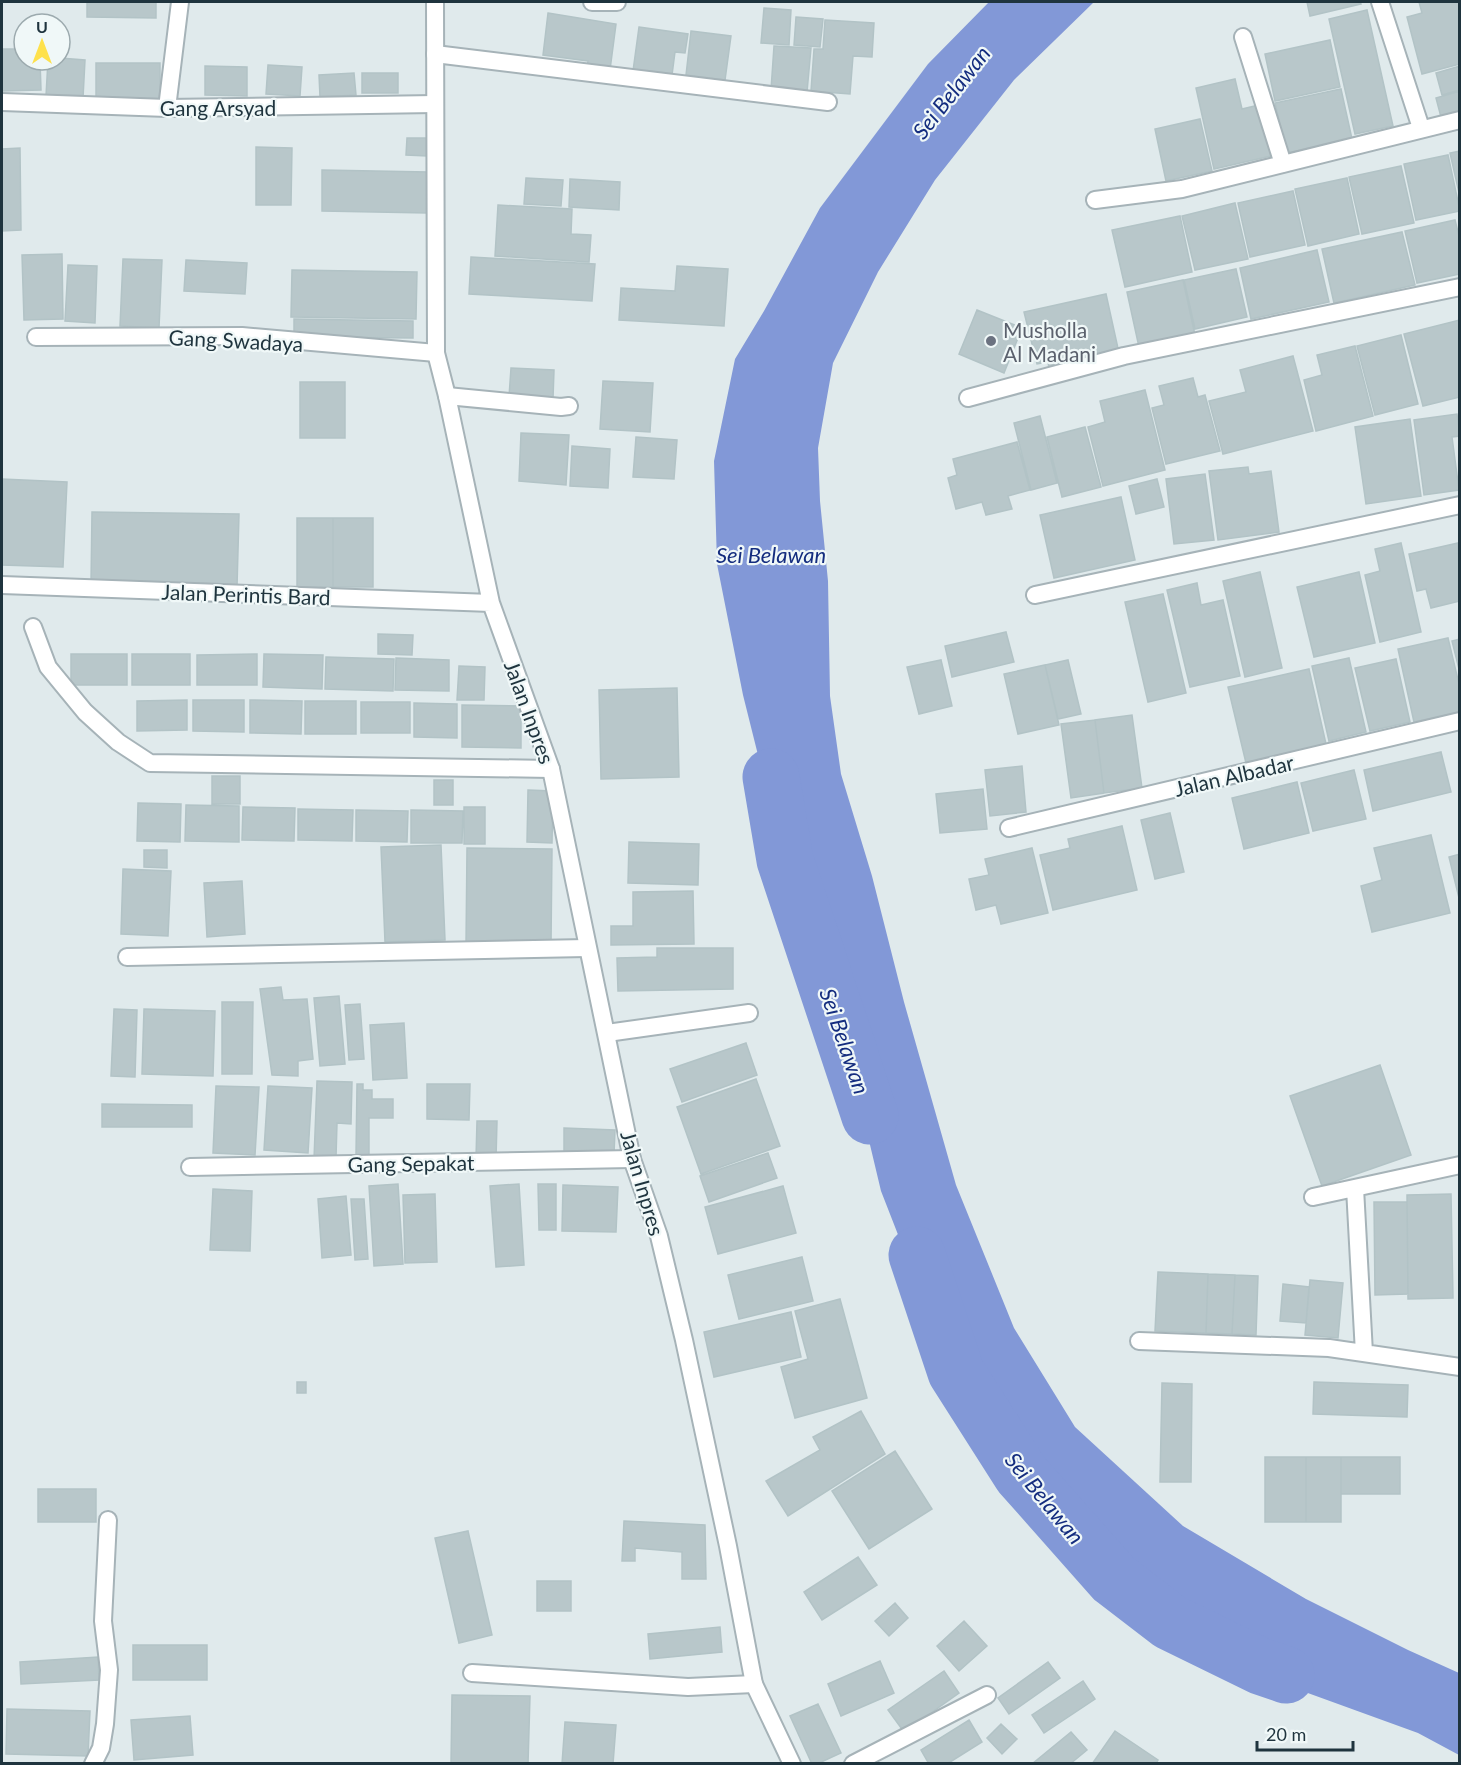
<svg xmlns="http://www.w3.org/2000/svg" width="1461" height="1765" viewBox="0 0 1461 1765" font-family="Lato,sans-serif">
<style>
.water{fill:#8298d7}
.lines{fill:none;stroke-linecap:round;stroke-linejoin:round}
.river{stroke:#8298d7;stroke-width:57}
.building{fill:#b8c7ca;stroke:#b2c3c6;stroke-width:1.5}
.service-casing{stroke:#a6b3b8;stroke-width:20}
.minor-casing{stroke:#a6b3b8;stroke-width:20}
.tertiary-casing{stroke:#a6b3b8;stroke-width:20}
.service{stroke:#fff;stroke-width:16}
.minor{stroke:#fff;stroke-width:16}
.tertiary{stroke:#fff;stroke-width:16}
.worship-dot{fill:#6b7280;stroke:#f0f8f8;stroke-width:2}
.labels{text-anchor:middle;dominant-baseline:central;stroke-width:4.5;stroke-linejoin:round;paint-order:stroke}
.street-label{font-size:21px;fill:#1f343e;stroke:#f0f8f8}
.worship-label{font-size:21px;fill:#5b616d;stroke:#f0f8f8;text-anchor:start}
.water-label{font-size:22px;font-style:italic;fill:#142d7f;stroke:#f0f8f8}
</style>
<rect width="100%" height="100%" fill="#e0eaec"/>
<path class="water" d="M989 2H1094L1014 80 935 180 878 272 833 363 818 448 820 501 828 581 830 696 841 774 872 876 904 1002 956 1185 1014 1328 1075 1427 1183 1526 1306 1599 1408 1650 1459 1673V1755L1418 1733 1294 1688 1239 1663 1195 1628 1099 1559 1037 1494 920 1291 881 1191 841 1023 820 956 781 847 743 695 717 564 714 461 735 359 764 311 820 208 928 64Z"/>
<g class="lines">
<path class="river" d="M771 777 785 860 870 1116
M917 1255 956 1372 1021 1474 1114 1579 1170 1622 1260 1666 1286 1675"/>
</g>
<path class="building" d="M87 2H156V18L87 17Z
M1307 2H1360L1361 4 1310 16Z
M1419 2H1460V64L1422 74 1407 17 1422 13Z
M764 8 791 10 789 45 761 43Z
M1367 10 1393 126 1355 134 1329 19Z
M548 13 616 24 610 70 587 67 588 61 543 55Z
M796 17 823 19 820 47 794 45Z
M825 20 874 23 872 57 853 56 850 94 811 91 814 49H823Z
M639 27 688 34 685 53 675 52 672 75 633 71Z
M691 31 731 36 725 80 686 75Z
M1330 40 1340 87 1275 101 1265 54Z
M774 46 811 48 807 92 771 90Z
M2 49H24V60H40L41 90 2 91Z
M60 58 85 60 83 98 46 96 48 60H60Z
M96 63H160V99L96 100Z
M268 65 302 67 300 96 266 94Z
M205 66 247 67V96L205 95Z
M1460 66V90L1442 95 1436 73Z
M354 73 356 95 320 97 319 75Z
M362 73H398V93H362Z
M1235 79 1242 109 1259 105 1271 156 1214 169 1196 88Z
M1341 89 1352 139 1287 153 1275 103Z
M1460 91V112L1441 117 1436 98Z
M1200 119 1212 171 1166 181 1155 129Z
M407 138H427V156L406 155Z
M256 147 292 148 291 205H256Z
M20 148 21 230 2 231V149Z
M1460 151V197L1450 153Z
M1448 155 1460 211 1416 220 1404 164Z
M1401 166 1414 223 1362 234 1349 177Z
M322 170 428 172 427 213 322 211Z
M526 178 563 180 561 206 524 204Z
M1347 178 1359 234 1308 246 1295 189Z
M570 179 620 182 619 210 569 207Z
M1293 191 1305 245 1250 257 1238 203Z
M1235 203 1248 259 1195 270 1182 216Z
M498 205 572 209 571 234 591 235 589 262 495 256Z
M1180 216 1192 272 1125 287 1112 230Z
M1455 220 1460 240V274L1417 283 1405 231Z
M1402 232 1415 285 1334 303 1322 249Z
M1317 250 1329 302 1251 319 1240 268Z
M62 254 63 319 24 320 22 255Z
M471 257 595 264 592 301 469 294Z
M123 259 162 260 159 328 120 326Z
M186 260 247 263 245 294 184 291Z
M68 265 97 266 95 323 65 321Z
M677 266 728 269 724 326 619 320 621 288 675 291Z
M1236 269 1247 317 1195 329 1184 280Z
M292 270 417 272 416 319 291 317Z
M1183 280 1195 335 1139 347 1127 292Z
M1106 294 1119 353 1049 368 1048 362 1037 364 1024 312Z
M977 310 1022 328 1004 373 959 354Z
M294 319 413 321V338L294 337Z
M1460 320V397L1423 406 1404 334Z
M1401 335 1418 404 1375 415 1357 346Z
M1355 346 1373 416 1316 431 1304 380 1322 375 1317 355Z
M1293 356 1313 431 1223 454 1209 401 1246 392 1240 370Z
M511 368 554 370 553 399 509 397Z
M1193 378 1198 397 1205 395 1220 451 1166 464 1152 408 1164 405 1159 386Z
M603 381 653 383 650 432 600 429Z
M300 382H345V438H300Z
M1145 390 1165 470 1103 486 1088 427 1105 422 1100 401Z
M1457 414 1460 436 1452 437 1459 490 1424 495 1414 420Z
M1040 416 1057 483 1031 490 1014 423Z
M1410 419 1421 496 1366 504 1355 427Z
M1085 427 1101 487 1062 497 1047 437Z
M521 433 569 435 566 485 519 481Z
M636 437 677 440 674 479 633 477Z
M1017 442 1030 490 1008 496 1012 509 986 515 982 502 956 509 948 478 957 475 953 459Z
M572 446 610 449 608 488 570 486Z
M1248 467 1249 474 1271 471 1279 532 1218 540 1209 471Z
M1205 474 1214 540 1174 544 1166 479Z
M2 479 67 482 63 567 2 565Z
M1157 479 1164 507 1136 514 1129 486Z
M1121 497 1135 560 1054 578 1040 515Z
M92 512 239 514 237 587 91 584Z
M297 518H333V587H297Z
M333 518H373V587H333Z
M1401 543 1421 632 1380 642 1365 575 1380 571 1375 549Z
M1458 543 1460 601 1431 608 1426 589 1417 591 1409 554Z
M1260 572 1282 668 1245 677 1223 581Z
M1359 572 1375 643 1314 657 1297 587Z
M1197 583 1201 605 1223 600 1240 676 1190 687 1167 590Z
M1163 594 1186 693 1148 702 1125 602Z
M1006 632 1014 662 952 677 945 646Z
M378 634 413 635 412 655 378 654Z
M1448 638 1460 688V712L1414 722 1398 649Z
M1460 639V673L1452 641Z
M71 654H127V685H71Z
M132 654H190V685H132Z
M257 654V685H197V655Z
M264 654 323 655 322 689 263 687Z
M326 657 394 659 393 691 325 689Z
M396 658 449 660V691L395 690Z
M1349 658 1366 732 1329 741 1312 666Z
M1396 659 1410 722 1370 731 1355 668Z
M941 660 952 706 919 714 907 667Z
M1068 660 1081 714 1058 719 1045 665Z
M1045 665 1059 725 1018 734 1004 674Z
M459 666 485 667 484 700H457Z
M1309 669 1326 744 1246 763 1228 687Z
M677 688 679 777 601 779 599 690Z
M187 700V730L137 731V701Z
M193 700H244V732L193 731Z
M250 700 302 701 301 734 250 733Z
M305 701H356V734H305Z
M361 702H410V733H361Z
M414 703 457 704V738L414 737Z
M462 705 521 706V748L462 747Z
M1132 715 1142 788 1104 793 1095 720Z
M1095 720 1104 793 1071 798 1061 724Z
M1441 752 1451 792 1373 811 1364 770Z
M1022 766 1026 812 990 816 985 770Z
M1354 770 1366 819 1313 831 1301 783Z
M212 776H240V804H212Z
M434 780H453V805H434Z
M1297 782 1309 833 1244 849 1232 798Z
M983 789 987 829 940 833 936 794Z
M528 790 553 791 552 843 527 842Z
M138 803 181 804 180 842 137 841Z
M186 805 239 806V842L185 841Z
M243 807 295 808 294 841 242 840Z
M464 807H485V844H464Z
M298 809 353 810 352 841 298 840Z
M356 810 408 811 407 842 356 841Z
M411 810 463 811 462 843H411Z
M1170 813 1184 872 1155 879 1141 820Z
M1122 826 1137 890 1053 910 1040 855 1070 848 1068 839Z
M1431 835 1450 913 1372 932 1361 886 1382 880 1374 848Z
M629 842 699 844 698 885 628 883Z
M441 845 445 940 385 942 381 847Z
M467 848 552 849 551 945 466 944Z
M1032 848 1048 913 1001 924 996 905 976 910 969 879 989 875 985 859Z
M144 850H167V868L144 867Z
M1460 854V902L1449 857Z
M123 869 171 871 168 936 121 934Z
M242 881 245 934 207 937 204 883Z
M693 891 694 944 611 945V926H633V892Z
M657 948H733V989L618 991 617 958 657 957Z
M281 987 283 1000 307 999 313 1059 298 1061V1076L272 1075 260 989Z
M339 996 345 1064 320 1066 314 998Z
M222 1002H253L252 1074H222Z
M360 1004 364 1059 349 1060 345 1005Z
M114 1009 137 1010 135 1077 111 1076Z
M144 1009 215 1011 213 1076 142 1074Z
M404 1023 407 1078 373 1080 370 1025Z
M746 1043 757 1075 682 1102 670 1069Z
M1380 1065 1411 1155 1322 1186 1290 1096Z
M756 1079 780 1146 701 1174 677 1107Z
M317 1081 352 1082 351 1124 337 1123 336 1158 314 1159Z
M357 1084H363V1090H372V1099H393V1118H369V1155H356Z
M427 1084H470L469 1120 427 1119Z
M216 1086 259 1087 255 1155 213 1153Z
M268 1086 312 1088 308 1153 264 1150Z
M102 1104 192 1105V1127H102Z
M477 1121H497L496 1159 476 1158Z
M564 1128 615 1130 614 1154 564 1153Z
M768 1153 777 1178 709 1202 700 1176Z
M398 1184 403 1264 374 1266 369 1186Z
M519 1184 524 1265 496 1267 490 1186Z
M538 1184H556V1230H539Z
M563 1185 618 1187 616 1232 562 1231Z
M783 1186 796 1233 718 1254 705 1207Z
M213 1189 252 1191 250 1251 210 1250Z
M435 1194 437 1262 405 1263 403 1195Z
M1451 1194 1453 1298 1408 1299 1407 1195Z
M346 1196 351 1255 322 1258 318 1199Z
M351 1199H364L368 1259 355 1260Z
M1374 1202H1407L1408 1294 1375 1295Z
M802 1257 813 1301 739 1319 728 1275Z
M1158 1272 1208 1274 1206 1333 1155 1331Z
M1208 1274 1235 1275 1232 1334 1206 1333Z
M1235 1275 1258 1276 1256 1335 1232 1334Z
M1310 1280 1343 1283 1338 1338 1305 1335Z
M1283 1284 1309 1287 1306 1323 1280 1321Z
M840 1299 867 1398 795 1418 781 1367 808 1359 795 1311Z
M791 1312 801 1357 714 1377 704 1332Z
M297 1382H306V1393H297Z
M1314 1382 1408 1385 1407 1417 1313 1414Z
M1162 1383 1192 1384 1191 1482H1160Z
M861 1411 885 1454 788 1516 766 1481 820 1450 813 1437Z
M895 1451 932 1509 869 1549 832 1491Z
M1265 1457H1306V1522H1265Z
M1306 1457H1341V1522H1306Z
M1341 1457H1400V1494H1341Z
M38 1489H96V1522H38Z
M624 1521 705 1525 706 1579H682V1552L635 1548V1561H622Z
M468 1531 492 1635 459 1643 435 1538Z
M858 1557 877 1585 822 1620 804 1592Z
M537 1581H571V1611H537Z
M895 1603 908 1618 889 1636 875 1621Z
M964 1621 987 1646 959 1671 937 1646Z
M720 1627 722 1652 650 1659 648 1634Z
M133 1645H207V1680H133Z
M98 1657 99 1680 21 1684 20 1662Z
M880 1661 894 1693 841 1716 828 1684Z
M1048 1662 1060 1678 1009 1714 998 1698Z
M944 1671 959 1693 904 1732 888 1710Z
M1083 1681 1095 1699 1044 1733 1032 1715Z
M452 1695 530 1696 528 1764H451Z
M818 1704 841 1753 817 1764H812L790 1716Z
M7 1709 90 1711 88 1756 6 1754Z
M190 1716 193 1755 134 1760 131 1720Z
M969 1720 982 1742 947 1764H929L921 1750Z
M565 1722 616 1725 613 1764H562Z
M1001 1724 1017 1739 1002 1754 987 1738Z
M1115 1731 1158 1760 1156 1764H1092Z
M1071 1732 1087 1750 1070 1764H1032Z"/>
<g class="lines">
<g class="service-casing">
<path id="service" d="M447 396 561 407 569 406"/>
</g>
<g class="minor-casing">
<path id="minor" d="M592 2H617
M1380 2 1421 128
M1243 37 1283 164
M435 54 828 102
M2 102 167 108 435 104
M167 108 180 2
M1095 200 1182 189 1460 120
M36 337 242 336 436 353
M968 398 1124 356 1460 287
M1035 595 1460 505
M33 627 48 667 85 712 118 742 150 763 551 769
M1009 828 1460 721
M127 957 587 948
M607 1033 749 1013
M190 1167 632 1159
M1355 1188 1364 1353
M1313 1197 1460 1165
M1139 1341 1329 1348 1460 1367
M472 1673 688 1687 754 1684
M93 1764 101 1748 105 1724 109 1670 103 1621 108 1520
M853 1764 987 1695"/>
</g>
<g class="tertiary-casing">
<path id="tertiary" d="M435 2 436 353 447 396 491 603 551 769 632 1159 659 1236 684 1340 728 1546 754 1684 792 1764
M2 585 491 603"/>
</g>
<use href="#service" class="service"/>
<use href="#minor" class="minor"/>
<use href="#tertiary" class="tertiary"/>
</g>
<circle class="worship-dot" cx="991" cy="341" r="6"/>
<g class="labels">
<g class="street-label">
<text x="218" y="107">Gang Arsyad</text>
<text transform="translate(236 340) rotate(3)">Gang Swadaya</text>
<text transform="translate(246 594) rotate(2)">Jalan Perintis Bard</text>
<text transform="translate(530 712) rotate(70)">Jalan Inpres</text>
<text transform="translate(1234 775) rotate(-13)">Jalan Albadar</text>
<text transform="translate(411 1163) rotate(-1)">Gang Sepakat</text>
<text transform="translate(643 1183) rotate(74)">Jalan Inpres</text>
</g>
<g class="worship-label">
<text x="1003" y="329">Musholla<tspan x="1003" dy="24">Al Madani</tspan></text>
</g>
<g class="water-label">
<text transform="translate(951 92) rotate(-52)">Sei Belawan</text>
<text x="771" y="554">Sei Belawan</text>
<text transform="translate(845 1041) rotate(71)">Sei Belawan</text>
<text transform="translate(1045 1498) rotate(51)">Sei Belawan</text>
</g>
</g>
<rect width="1461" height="1765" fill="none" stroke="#1f343e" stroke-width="6"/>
<g transform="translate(42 42)"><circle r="28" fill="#f0f8f8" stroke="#9caaae" stroke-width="1.5"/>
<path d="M0-4.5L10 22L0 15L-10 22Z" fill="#fee14c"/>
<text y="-9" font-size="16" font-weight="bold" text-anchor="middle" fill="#1f343e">U</text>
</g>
<path d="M1257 1741v9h96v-9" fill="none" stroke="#1f343e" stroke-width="3"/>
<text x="1266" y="1741" font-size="18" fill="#1f343e" stroke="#f0f8f8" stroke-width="4.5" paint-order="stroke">20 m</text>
</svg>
